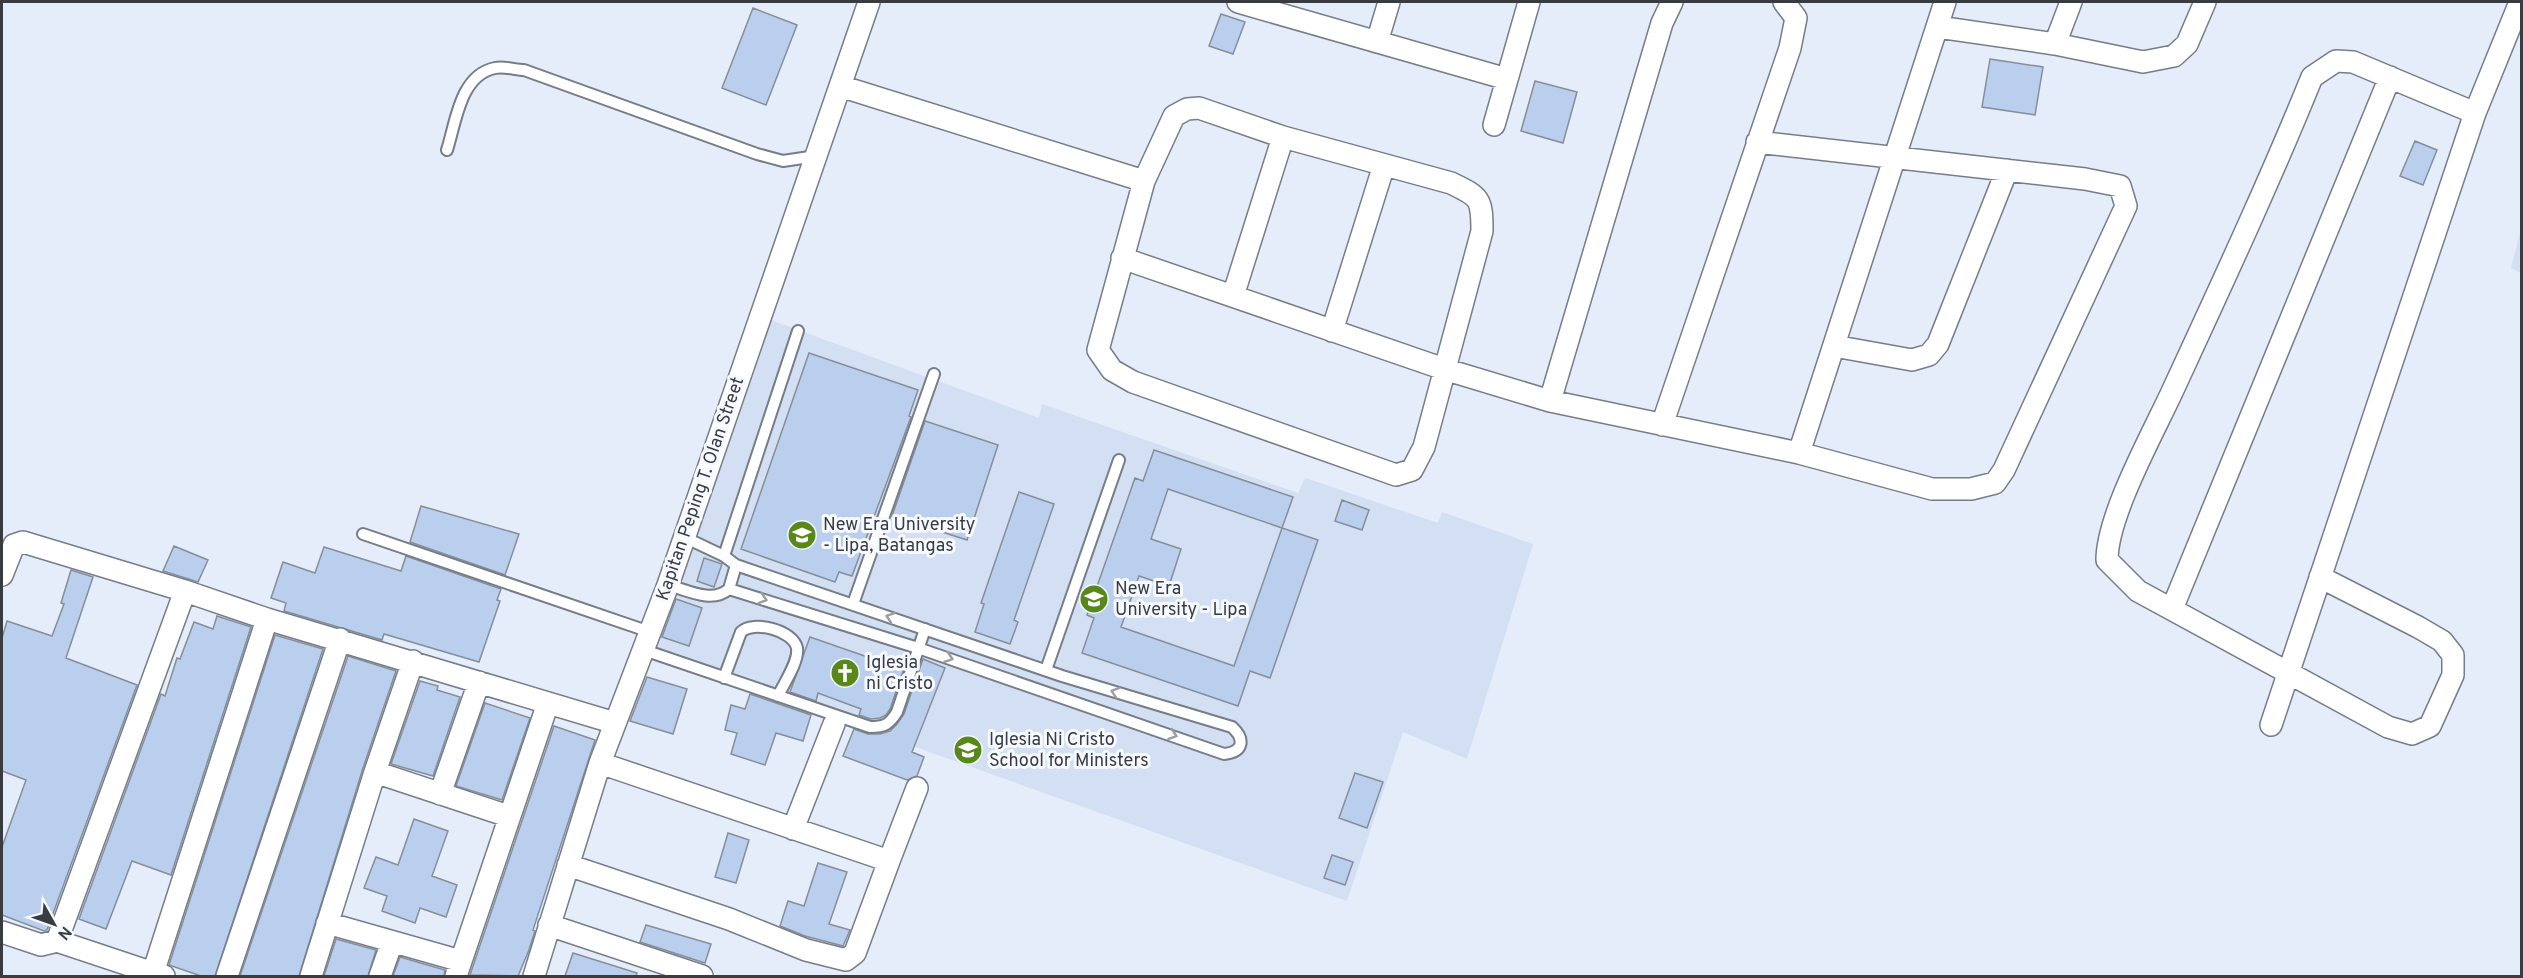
<svg xmlns="http://www.w3.org/2000/svg" width="2523" height="978" viewBox="0 0 2523 978" font-family="Overpass,sans-serif">
<style>
.built{fill:#d3dff2}
.building{fill:#bacfee;stroke:#868e99;stroke-width:1.5;fill-rule:evenodd}
.lines{fill:none;stroke-linecap:round;stroke-linejoin:round}
.service-casing{stroke:#767d88;stroke-width:14}
.minor-casing{stroke:#767d88;stroke-width:24}
.service{stroke:#fff;stroke-width:10}
.minor{stroke:#fff;stroke-width:21}
.oneway{stroke:#9c9da0}
.labels{text-anchor:middle;dominant-baseline:central;stroke-width:6;stroke-linejoin:round;paint-order:stroke}
.street-label{font-size:18px;fill:#383b40;stroke:#f6f9ff}
.poi-label{font-size:18px;fill:#383b40;stroke:#f6f9ff;text-anchor:start}
</style>
<rect width="100%" height="100%" fill="#e4edf9"/>
<path class="built" d="M2521 229V273L2511 268Z
M768 319 1039 418 1042 404 1298 493 1305 478 1438 523 1442 512 1533 544 1467 759 1403 732 1347 901 652 653Z"/>
<path class="building" d="M753 8 797 25 766 105 722 88Z
M1221 14 1245 22 1233 54 1209 46Z
M1990 59 2043 67 2035 115 1982 107Z
M1535 81 1577 92 1563 143 1521 131Z
M2415 141 2437 150 2423 185 2400 176Z
M809 353 918 390 909 416 911 417 852 576 839 572 835 582 741 549Z
M925 421 998 445 967 540 892 516Z
M1154 450 1293 497 1282 528 1318 540 1270 678 1250 671 1238 706 1082 653 1094 618 1087 615 1135 478 1143 481ZM1168 489 1282 528 1234 666 1121 627 1139 576 1169 586 1181 549 1151 539Z
M1019 492 1054 504 1014 620 1018 622 1010 644 975 632 984 604 981 603Z
M1342 500 1369 510 1362 530 1335 521Z
M421 506 519 534 505 575 410 542Z
M174 546 208 560 198 582 163 571Z
M324 547 401 571 406 556 501 589 497 600 500 601 479 662 384 634 382 640 284 611 286 603 271 598 283 562 315 573Z
M704 558 722 564 714 587 697 581Z
M71 570 93 577 66 658 137 685 47 930 44 931 2 915V847L26 780 2 771V638L7 621 52 636 64 604 61 603Z
M676 599 702 608 689 646 662 637Z
M217 616 251 627 171 875 132 861 106 929 79 919 161 694 165 696 177 658 180 659 194 622 213 629Z
M275 635 323 649 215 976H201L169 965Z
M810 637 879 661 881 654 906 663 890 709 886 715 880 718 871 719 859 715 861 709 818 693 816 701 790 692Z
M348 656 396 671 363 768 299 976H240Z
M923 659 945 668 912 752 924 757 917 776 907 780 843 756 854 729 868 734H880L890 731 897 724 904 714Z
M647 677 687 689 673 734 630 721Z
M420 681 438 686 437 690 460 697 433 776 391 764Z
M750 694 811 715 803 741 776 733 765 765 731 754 737 733 725 730 731 705 745 709Z
M485 703 530 718 502 800 456 786Z
M554 726 595 740 533 930 535 931 529 950 518 976 470 975Z
M1355 773 1383 782 1367 828 1339 818Z
M414 819 448 831 432 876 457 885 446 917 420 908 415 923 382 911 387 896 364 888 376 857 398 865Z
M728 833 749 840 736 883 715 877Z
M1332 855 1353 862 1345 885 1324 878Z
M818 863 847 872 829 924 850 930 843 946 805 936 780 926 788 901 804 906Z
M646 925 711 944 705 963 640 942Z
M336 939 376 950 368 976H324Z
M573 953 637 973 636 976H565Z
M400 957 445 970 444 976H393Z"/>
<g class="lines">
<g class="service-casing">
<path id="service" d="M447 150C456 122 460 75 495 68 504 66 516 70 524 70L757 154 783 161 816 156
M363 534 650 632
M724 556 798 331
M668 585C687 590 712 604 729 589L918 648 1224 754C1244 752 1245 739 1232 727L1062 676 736 565 724 556 684 537
M729 589 736 565
M853 604 934 374
M644 650 870 727C884 727 889 725 897 712L925 629
M1046 670 1119 460
M724 678 741 632C753 620 793 630 797 648 799 662 784 683 778 696"/>
</g>
<g class="minor-casing">
<path id="minor" d="M1238 2 1507 79
M1938 27 2055 44 2143 62 2174 56 2187 44 2205 2
M1377 42 1389 2
M2055 44 2071 2
M840 86 1144 181
M1199 108 1283 137 1451 183C1480 197 1482 198 1482 231L1424 447 1412 470 1396 475 1133 382 1112 370 1098 350 1144 181 1174 116 1187 109Z
M1494 125 1529 2
M1122 258 1444 369 1550 401 1799 453 1932 489H1971L1995 483 2004 470 2126 206 2120 186 2085 179 1757 142
M1233 296 1283 137
M1332 331 1384 165
M1834 346 1912 360 1929 355 1938 344 2007 170
M1550 401 1662 23 1672 2
M1662 425 1790 48 1796 18 1784 2
M1799 453 1945 2
M2 575 14 545 23 542 185 591 267 619 615 723
M2320 577 2418 627 2442 641 2453 655V675L2430 726 2412 734 2388 727 2138 591 2107 560C2107 516 2152 435 2172 392 2220 288 2269 183 2312 77L2336 61 2353 62 2475 113
M2172 609 2390 77
M2271 725 2475 113 2520 2
M375 772 508 816
M440 794 479 682
M793 829 834 724
M889 861 917 788
M568 865 729 919 806 950 846 960 855 953 889 861 600 763
M327 923 461 961
M549 925 702 976
M2 932 41 945 57 941 153 973
M57 941 185 591
M164 976 153 973 267 619
M227 976 340 639
M311 976 375 772 413 661
M380 976 392 942
M456 976 548 703
M534 976 600 763 668 585 869 2"/>
</g>
<use href="#service" class="service"/>
<use href="#minor" class="minor"/>
</g>
<defs><path id="oneway-chevron" d="M-2-3.5L2.5 0L-2 3.5" fill="none" stroke-width="1.6" stroke-linecap="round" stroke-linejoin="round" transform="scale(1.5)"/></defs>
<g class="oneway">
<use href="#oneway-chevron" transform="translate(763 599) rotate(17)"/>
<use href="#oneway-chevron" transform="translate(890 617) rotate(-161)"/>
<use href="#oneway-chevron" transform="translate(949 658) rotate(19)"/>
<use href="#oneway-chevron" transform="translate(1115 692) rotate(-163)"/>
<use href="#oneway-chevron" transform="translate(1173 735) rotate(19)"/>
</g>
<defs>
<g id="school-disc" transform="scale(1.5)"><circle r="9.5" fill="#58881a" stroke="#f6f9ff"/><path d="M0-5L7-2L0 1L-7-2ZM-4 1L0 2.5L4 1V4Q0 6-4 4Z" fill="#fff"/></g>
<g id="university-disc" transform="scale(1.5)"><circle r="9.5" fill="#58881a" stroke="#f6f9ff"/><path d="M0-5L7-2L0 1L-7-2ZM-4 1L0 2.5L4 1V4Q0 6-4 4Z" fill="#fff"/></g>
<g id="church-disc" transform="scale(1.5)"><circle r="9.5" fill="#58881a" stroke="#f6f9ff"/><path d="M-1.2-6h2.4v3.5h3.3v2.4h-3.3V6h-2.4V-.1h-3.3v-2.4h3.3Z" fill="#fff"/></g>
</defs>
<g fill-rule="evenodd">
<use href="#school-disc" x="802" y="535"/>
<use href="#university-disc" x="1094" y="599"/>
<use href="#church-disc" x="845" y="673"/>
<use href="#school-disc" x="968" y="750"/>
</g>
<g class="labels">
<g class="street-label">
<text transform="translate(701 489) rotate(-71)">Kapitan Peping T. Olan Street</text>
</g>
<g class="poi-label">
<text x="823" y="525">New Era University<tspan x="823" dy="21">- Lipa, Batangas</tspan></text>
<text x="1115" y="589">New Era<tspan x="1115" dy="21">University - Lipa</tspan></text>
<text x="866" y="663">Iglesia<tspan x="866" dy="21">ni Cristo</tspan></text>
<text x="989" y="740">Iglesia Ni Cristo<tspan x="989" dy="21">School for Ministers</tspan></text>
</g>
</g>
<rect width="2523" height="978" fill="none" stroke="#383b40" stroke-width="6"/>
<g transform="translate(54 924) rotate(130)" stroke="#f6f9ff" stroke-width="4.5" paint-order="stroke">
<path d="M0-4.5L10 22L0 15L-10 22Z" fill="#383b40"/>
<text y="-9" font-size="16" font-weight="bold" text-anchor="middle" fill="#383b40">N</text>
</g>
</svg>
